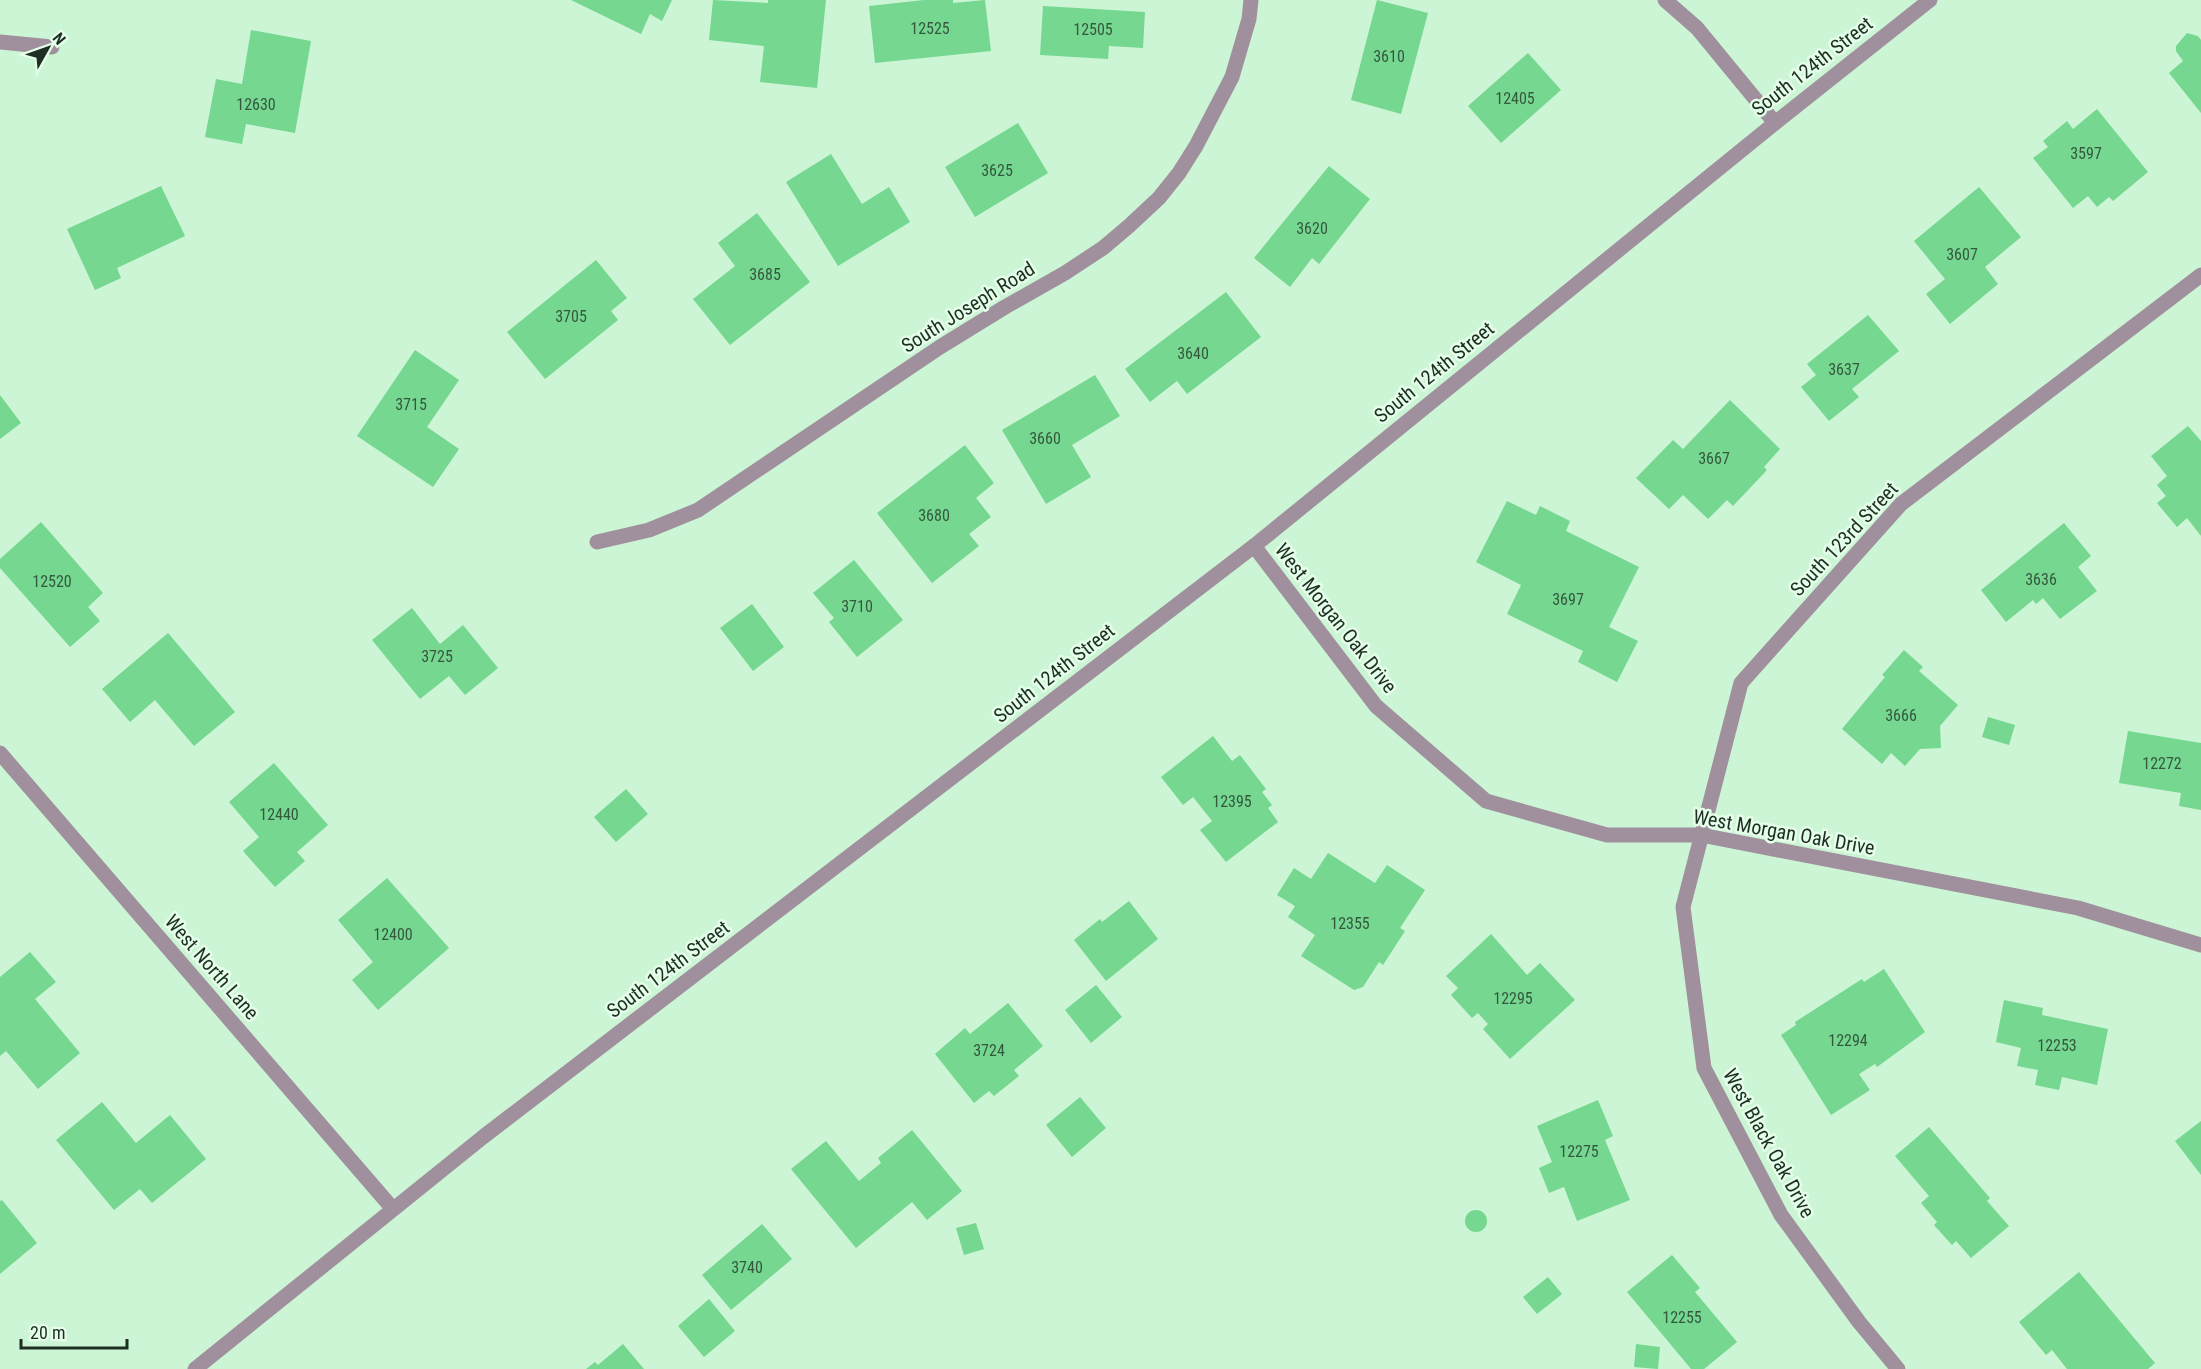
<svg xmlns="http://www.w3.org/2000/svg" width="2201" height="1369" viewBox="0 0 2201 1369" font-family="'Roboto Condensed',sans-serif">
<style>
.building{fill:#75d790}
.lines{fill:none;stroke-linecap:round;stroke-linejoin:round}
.minor{stroke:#a08f9d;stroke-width:15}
.tertiary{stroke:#a08f9d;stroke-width:15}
.labels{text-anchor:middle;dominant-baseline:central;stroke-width:5;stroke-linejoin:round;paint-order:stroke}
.number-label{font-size:16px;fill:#34583e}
.street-label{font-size:20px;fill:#1e2e22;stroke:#e5fee9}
</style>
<rect width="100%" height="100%" fill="#cbf5d4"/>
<path class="building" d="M571 0H672L662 21 650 14 641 34Z
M713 0 768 3V0H826L817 88 760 82 764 46 709 40Z
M924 0H953V3L985 0 991 51 875 63 869 6Z
M1377 0 1428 13 1401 114 1351 100Z
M1043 6 1145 12 1143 48 1109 46 1108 59 1040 55Z
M251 30 311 41 295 133 246 124 242 144 205 137 216 79 242 84Z
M2187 33 2198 36 2201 40V113L2169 73 2183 61 2176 51V46Z
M1528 53 1561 90 1501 143 1468 106Z
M2097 109 2148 172 2113 201 2109 197 2097 207 2088 196 2073 208 2033 158 2048 147 2043 141 2067 121 2073 129Z
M1018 123 1048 173 975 217 945 167Z
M831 154 862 204 889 187 910 222 838 266 786 182Z
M1329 166 1370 199 1319 264 1312 258 1290 287 1254 258Z
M161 186 185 236 117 268 121 278 95 290 67 229Z
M1979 187 2021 237 1985 267 1998 284 1950 324 1926 294 1945 279 1914 241Z
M757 213 810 282 730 345 693 299 735 266 718 243Z
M596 260 627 298 611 311 618 320 545 379 507 332Z
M1226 292 1261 337 1187 394 1177 381 1150 402 1125 369Z
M1868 315 1899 351 1852 389 1859 397 1829 421 1801 387 1816 375 1807 364Z
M415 350 459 380 427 427 459 449 433 487 357 436Z
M1095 375 1120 416 1072 445 1091 477 1046 504 1002 430Z
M0 395 21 423 0 439Z
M1730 400 1780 449 1764 467 1767 470 1733 506 1727 500 1708 519 1683 495 1669 509 1636 478 1673 440 1683 449Z
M2188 426 2201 441V536L2187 518 2177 527 2157 503 2166 496 2157 485 2167 476 2151 456Z
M965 445 994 483 976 498 991 517 969 534 979 546 932 583 877 513Z
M1507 501 1536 515 1540 506 1570 521 1566 531 1639 567 1609 627 1638 641 1617 682 1578 662 1583 651 1507 614 1521 585 1476 562Z
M41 522 103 593 88 607 100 621 70 647 0 568V559Z
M2064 523 2091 556 2078 567 2097 591 2060 619 2043 598 2036 604 2033 600 2006 622 1981 590Z
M854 560 903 620 857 657 829 622 834 618 813 593Z
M752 604 784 647 753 671 720 628Z
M412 608 440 644 463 625 498 668 465 695 449 676 420 699 372 640Z
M168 633 235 712 194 746 155 700 130 722 102 689Z
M1904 650 1923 667 1919 671 1958 705 1940 726 1941 748 1920 749 1905 766 1891 753 1882 764 1842 729 1885 677 1882 675Z
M1988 717 2015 725 2009 745 1982 737Z
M2128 731 2201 743V810L2179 806 2181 793 2119 783Z
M1213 736 1232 761 1240 755 1266 789 1262 792 1272 805 1268 808 1278 822 1226 862 1200 830 1212 821 1193 797 1183 805 1161 777Z
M274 763 328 825 297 852 305 861 275 887 243 851 259 837 229 802Z
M626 789 648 814 616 842 594 817Z
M1328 853 1375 883 1387 865 1425 890 1400 928 1405 931 1383 965 1379 962 1363 987 1354 990 1301 956 1315 935 1288 917 1295 906 1277 895 1294 868 1311 879Z
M387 878 449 948 378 1010 352 980 373 962 338 920Z
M1129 901 1158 939 1106 981 1074 940 1100 919 1102 922Z
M1491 934 1527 975 1540 963 1575 1000 1510 1059 1483 1029 1488 1024 1478 1013 1472 1018 1451 995 1458 988 1446 976Z
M30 952 56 982 35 999 80 1053 38 1089 6 1051 0 1056V977Z
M1884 969 1925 1032 1877 1067 1875 1064 1859 1074 1870 1090 1831 1115 1781 1035 1796 1025 1795 1022 1862 979 1864 982Z
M1096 985 1122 1017 1091 1043 1065 1010Z
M2004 1000 2043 1008 2042 1015 2108 1029 2097 1085 2062 1077 2059 1090 2035 1085 2038 1070 2017 1066 2021 1048 1996 1042Z
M1008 1003 1043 1046 1014 1070 1019 1076 994 1096 989 1091 974 1103 935 1054 965 1028 970 1034Z
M1080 1097 1106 1128 1072 1157 1046 1125Z
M1598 1100 1613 1136 1605 1140 1630 1200 1577 1221 1564 1187 1549 1193 1539 1168 1552 1162 1537 1126Z
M102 1102 136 1143 170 1115 206 1159 152 1203 140 1189 114 1210 56 1140Z
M2201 1121V1175L2175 1141Z
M1929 1127 1990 1198 1987 1201 2009 1226 1971 1258 1956 1241 1952 1245 1934 1225 1937 1222 1921 1203 1929 1196 1895 1156Z
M912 1130 962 1191 927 1220 912 1202 856 1248 791 1169 826 1141 859 1181 881 1163 878 1158Z
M2 1200 37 1243 0 1274V1201Z
M1465 1221a11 11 0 1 1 22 0a11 11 0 1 1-22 0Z
M976 1223 984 1249 964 1255 956 1228Z
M762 1224 792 1259 731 1310 702 1275Z
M1672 1255 1700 1288 1695 1292 1737 1342 1704 1369H1691L1627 1292Z
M2079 1272 2155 1363 2148 1369H2067L2052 1350 2046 1355 2019 1322Z
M1548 1277 1562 1294 1537 1314 1523 1297Z
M709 1299 735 1331 704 1357 678 1326Z
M623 1344 644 1369H586L595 1362 598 1365Z
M1636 1344 1660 1347 1658 1369 1634 1367Z"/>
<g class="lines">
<path class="minor" d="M1665 0 1697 28 1775 123
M0 42 52 47
M597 542 649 530 698 510 940 347 1005 307 1065 273 1103 248 1129 226 1159 198 1179 173 1196 146 1232 77 1249 19 1251 0
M1254 546 1376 706 1486 801 1607 835H1701L2078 908 2201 945
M0 753 393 1209
M1898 1369 1859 1322 1781 1215 1704 1068 1683 907 1741 683 1901 504 2201 275"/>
<path class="tertiary" d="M195 1369 483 1137 1254 546 1775 123 1930 0"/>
</g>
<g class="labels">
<g class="number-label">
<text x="930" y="28">12525</text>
<text x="1093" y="29">12505</text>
<text x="1389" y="56">3610</text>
<text x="1515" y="98">12405</text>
<text x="256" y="104">12630</text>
<text x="2086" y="153">3597</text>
<text x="997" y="170">3625</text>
<text x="1312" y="228">3620</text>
<text x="1962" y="254">3607</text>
<text x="765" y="274">3685</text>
<text x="571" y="316">3705</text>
<text x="1193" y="353">3640</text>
<text x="1844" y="369">3637</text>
<text x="411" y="404">3715</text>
<text x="1045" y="438">3660</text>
<text x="1714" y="458">3667</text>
<text x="934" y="515">3680</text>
<text x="2041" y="579">3636</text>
<text x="52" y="581">12520</text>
<text x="1568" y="599">3697</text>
<text x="857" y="606">3710</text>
<text x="437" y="656">3725</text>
<text x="1901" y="715">3666</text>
<text x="2162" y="763">12272</text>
<text x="1232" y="801">12395</text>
<text x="279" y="814">12440</text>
<text x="1350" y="923">12355</text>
<text x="393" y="934">12400</text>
<text x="1513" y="998">12295</text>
<text x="1848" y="1040">12294</text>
<text x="2057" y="1045">12253</text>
<text x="989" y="1050">3724</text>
<text x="1579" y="1151">12275</text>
<text x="747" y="1267">3740</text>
<text x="1682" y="1317">12255</text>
</g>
<g class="street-label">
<text transform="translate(1812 66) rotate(-38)">South 124th Street</text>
<text transform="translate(968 307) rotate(-32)">South Joseph Road</text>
<text transform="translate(1434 372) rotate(-39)">South 124th Street</text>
<text transform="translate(1844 539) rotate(-47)">South 123rd Street</text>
<text transform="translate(1336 618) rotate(52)">West Morgan Oak Drive</text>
<text transform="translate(1054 673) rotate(-38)">South 124th Street</text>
<text transform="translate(1784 832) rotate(10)">West Morgan Oak Drive</text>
<text transform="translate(212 967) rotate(49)">West North Lane</text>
<text transform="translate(668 969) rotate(-37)">South 124th Street</text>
<text transform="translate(1769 1143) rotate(61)">West Black Oak Drive</text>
</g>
</g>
<g transform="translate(48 48) rotate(50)" stroke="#e5fee9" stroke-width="4.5" paint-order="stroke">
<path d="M0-4.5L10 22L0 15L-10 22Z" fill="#1e2e22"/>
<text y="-9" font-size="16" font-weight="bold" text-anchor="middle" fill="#1e2e22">N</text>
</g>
<path d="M21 1339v9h106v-9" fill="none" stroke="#1e2e22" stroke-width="3"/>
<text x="30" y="1339" font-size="18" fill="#1e2e22" stroke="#e5fee9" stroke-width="4.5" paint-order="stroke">20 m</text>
</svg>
